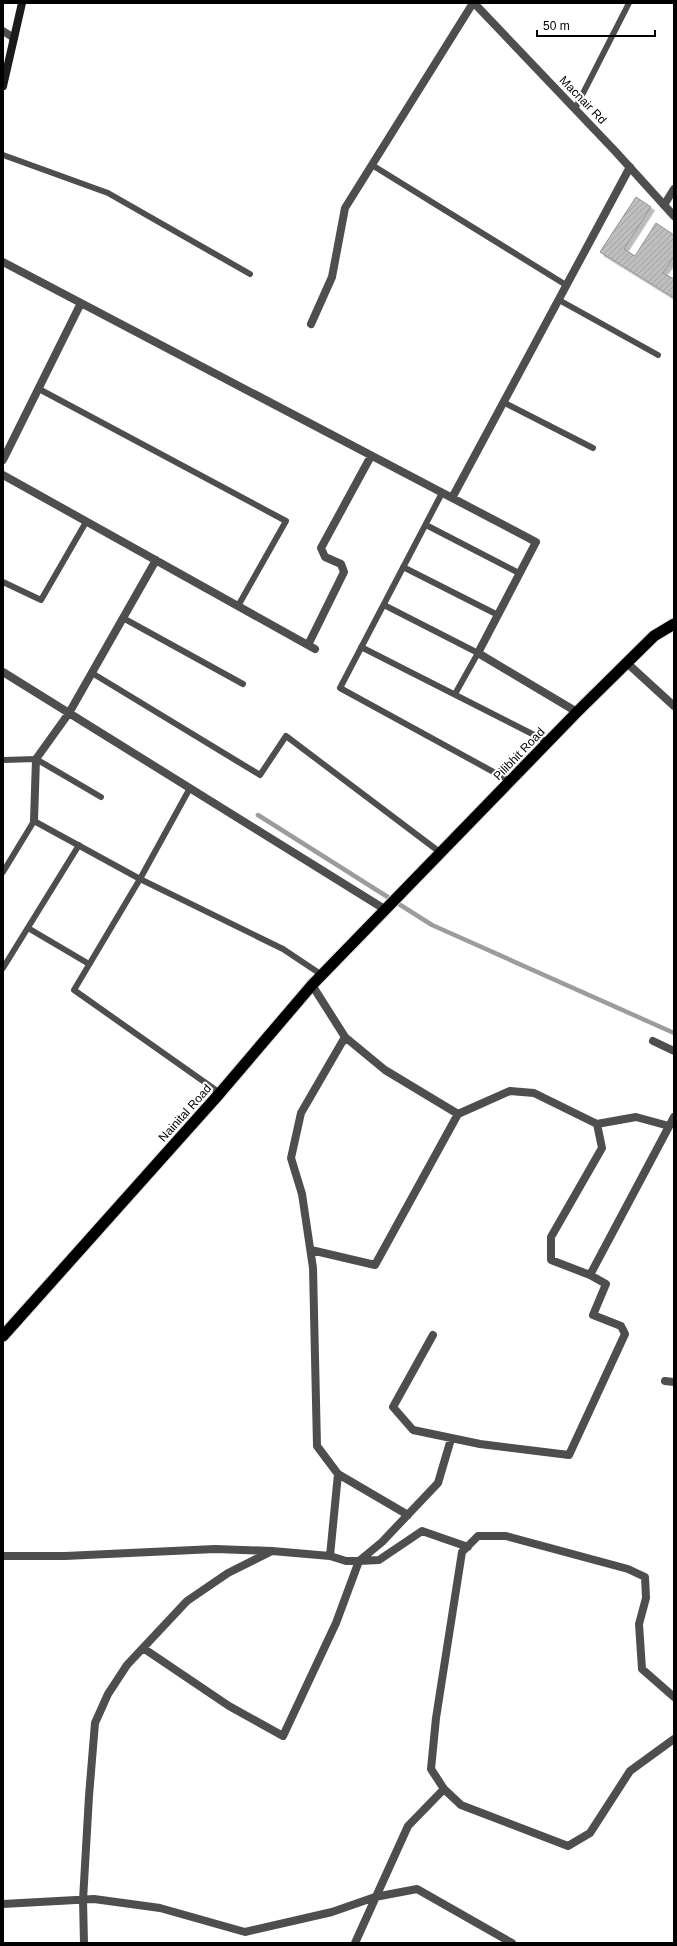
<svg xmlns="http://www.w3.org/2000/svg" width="677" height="1946" viewBox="0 0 677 1946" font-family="Arial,sans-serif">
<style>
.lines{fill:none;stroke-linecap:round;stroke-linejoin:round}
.stream{stroke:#9c9c9c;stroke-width:4.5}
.building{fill:url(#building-hatch);stroke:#929292;filter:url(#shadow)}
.trunk-casing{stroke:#dbdbdb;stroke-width:13}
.service{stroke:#4e4e4e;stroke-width:6}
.minor{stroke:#4e4e4e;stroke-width:8}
.tertiary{stroke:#4e4e4e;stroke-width:8}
.secondary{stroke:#1b1b1b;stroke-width:8}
.trunk{stroke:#000;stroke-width:11}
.labels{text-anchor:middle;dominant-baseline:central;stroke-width:4;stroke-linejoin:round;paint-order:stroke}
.street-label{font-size:12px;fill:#000;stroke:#fff}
</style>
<defs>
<pattern id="building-hatch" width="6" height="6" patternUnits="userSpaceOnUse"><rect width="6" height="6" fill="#bebebe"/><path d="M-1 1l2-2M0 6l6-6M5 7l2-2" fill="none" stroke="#a2a2a2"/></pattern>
<filter id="shadow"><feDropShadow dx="3.5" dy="3.5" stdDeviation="0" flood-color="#0004"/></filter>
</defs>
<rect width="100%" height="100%" fill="#fff"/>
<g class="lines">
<path class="stream" d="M258 815 432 925 674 1033"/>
</g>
<path class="building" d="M636 197 651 207 624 249 635 256 656 223 674 235V257L663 273 674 279V298L600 252Z"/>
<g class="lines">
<g class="trunk-casing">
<path id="trunk" d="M3 1336 220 1093 312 985 577 712 654 636 674 624"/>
</g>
<path class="service" d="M575 109 629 3
M3 155 108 193 250 274
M372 165 566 285
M559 300 658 355
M39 389 286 521 238 606
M503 402 593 448
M442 493 340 688 510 781
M426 525 519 573
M403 567 498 615
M3 582 41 600 86 522
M384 605 478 653 455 694
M123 618 243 684
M361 647 548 742
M92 673 260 775 286 736 441 853
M3 760 36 759 101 797
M190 788 140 879 74 990 220 1093
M3 872 34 821 140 879 283 949 322 975
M28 928 89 964
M3 968 79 845"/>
<path class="minor" d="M3 31 14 38
M664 205 674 189
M3 262 536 542 478 653 577 712
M311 324 332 277 345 208 473 3
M3 460 81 303
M3 475 315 649
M452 498 630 167
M308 645 344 572 341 564 325 557 321 548 371 456
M627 663 674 706
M3 672 386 910
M34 821 36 759 69 713 156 560
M312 985 345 1037 385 1070 458 1114 510 1091 534 1093 597 1124 636 1117 669 1126
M653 1041 674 1051
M311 1250 375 1265 458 1114
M590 1275 674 1117
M433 1335 393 1407 413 1430 480 1444 569 1455 625 1334 621 1326 593 1315 606 1284 590 1275 551 1260V1237L602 1148 597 1124
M665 1381 674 1382
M338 1474 408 1515
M3 1556H65L215 1549 272 1551 330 1556 346 1561H359L382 1542 438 1483 451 1439
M330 1556 338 1474 317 1446 313 1268 302 1194 291 1158 301 1113 345 1037
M143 1648 229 1706 283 1736 336 1623 359 1561 379 1560 422 1531 468 1547
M674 1697 642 1669 639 1624 646 1598 645 1577 628 1569 506 1536H478L462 1552 436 1718 431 1769 444 1789 461 1805 568 1846 590 1833 630 1771 674 1739
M3 1904 94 1899 160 1908 245 1932 332 1912 375 1897 417 1889 512 1943
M84 1943 83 1900 89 1796 95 1723 108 1694 127 1665 187 1601 228 1573 272 1551
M355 1943 408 1826 444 1789"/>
<path class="tertiary" d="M474 3 615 151 674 216"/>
<path class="secondary" d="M3 86 22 3"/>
<use href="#trunk" class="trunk"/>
</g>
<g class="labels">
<g class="street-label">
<text transform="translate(583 100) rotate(46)">Macnair Rd</text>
<text transform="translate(519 754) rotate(-46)">Pilibhit Road</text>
<text transform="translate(185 1113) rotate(-48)">Nainital Road</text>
</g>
</g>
<rect width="677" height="1946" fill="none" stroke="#000000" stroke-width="8"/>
<path d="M537 30v6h118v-6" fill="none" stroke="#000000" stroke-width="2"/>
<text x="543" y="30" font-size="12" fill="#000000" stroke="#ffffff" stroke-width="3" paint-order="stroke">50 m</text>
</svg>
